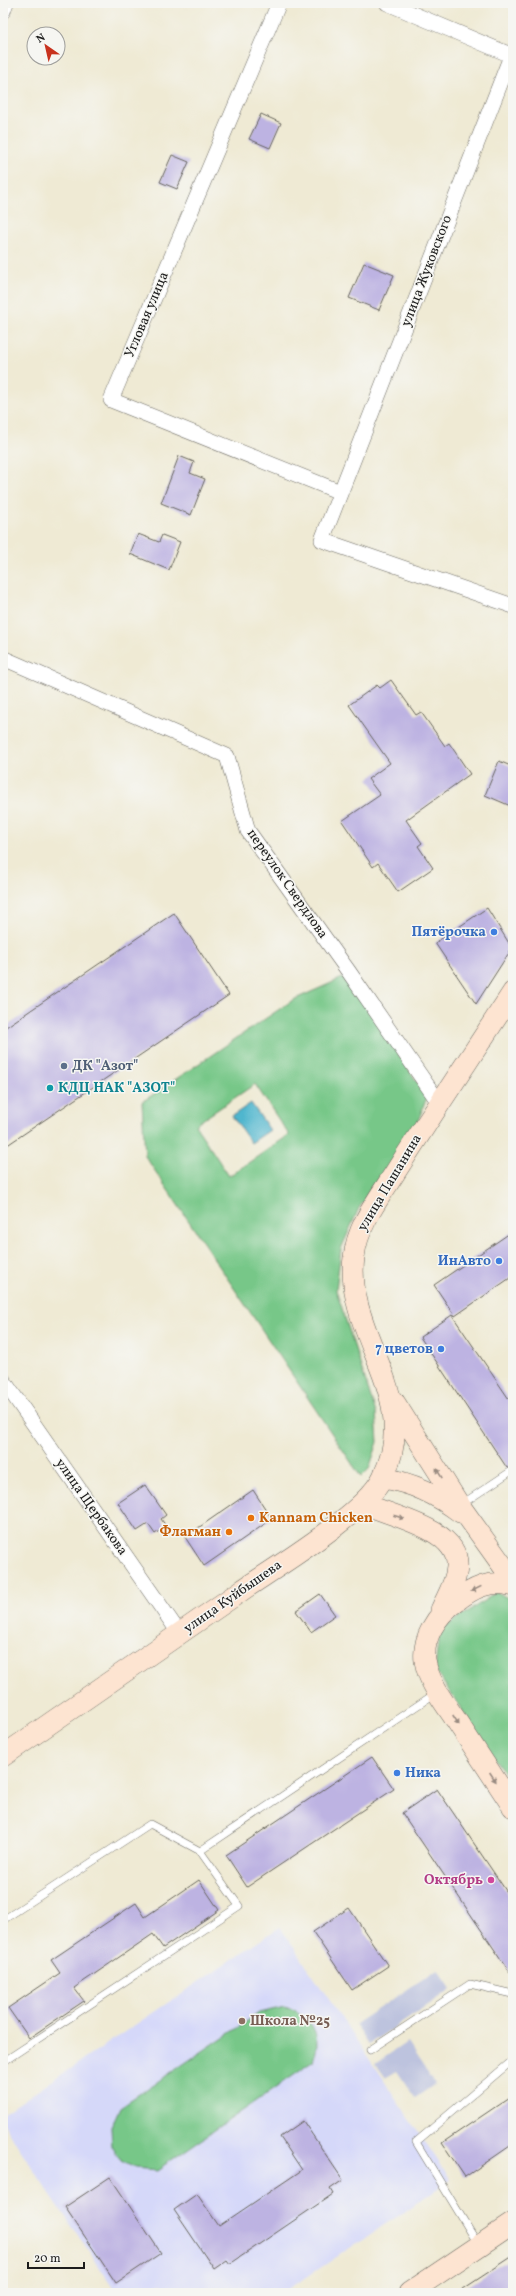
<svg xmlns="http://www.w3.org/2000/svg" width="516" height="2296" viewBox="0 0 516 2296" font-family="Vollkorn,serif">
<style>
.built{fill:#d5d8f9}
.industrial{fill:#bdc3de}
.green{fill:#77c788;stroke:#4a7252;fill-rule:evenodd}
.water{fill:#4fb6ce;stroke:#366975}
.building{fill:#bdb3e2}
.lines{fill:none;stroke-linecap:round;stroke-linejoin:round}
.lane-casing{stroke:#66645c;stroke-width:8}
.street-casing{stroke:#66645c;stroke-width:16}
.secondary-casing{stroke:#66645c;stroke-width:22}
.lane{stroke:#fff;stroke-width:7}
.street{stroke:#fff;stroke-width:15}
.secondary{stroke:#fde4d1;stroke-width:21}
.oneway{fill:#988a80}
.shop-dot{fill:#3f7fe0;stroke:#f6f6f2;stroke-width:1.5}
.service-dot{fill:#5c6f8a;stroke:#f6f6f2;stroke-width:1.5}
.culture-dot{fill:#0f9aa8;stroke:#f6f6f2;stroke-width:1.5}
.food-dot{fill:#e8710a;stroke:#f6f6f2;stroke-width:1.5}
.hotel-dot{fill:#d1479c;stroke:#f6f6f2;stroke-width:1.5}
.education-dot{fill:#8d6e63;stroke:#f6f6f2;stroke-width:1.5}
.labels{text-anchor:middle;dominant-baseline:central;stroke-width:3;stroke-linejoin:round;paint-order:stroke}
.street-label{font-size:14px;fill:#1c1c1c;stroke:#f6f6f2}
.shop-label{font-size:14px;font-weight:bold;fill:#366cbe;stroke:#f6f6f2;text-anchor:end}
.service-label{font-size:14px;font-weight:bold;fill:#4e5e75;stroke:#f6f6f2;text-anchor:start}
.culture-label{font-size:14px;font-weight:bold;fill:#0d838f;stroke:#f6f6f2;text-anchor:start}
.food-label{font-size:14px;font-weight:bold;fill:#c56008;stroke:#f6f6f2;text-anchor:start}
.hotel-label{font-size:14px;font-weight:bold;fill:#b23c85;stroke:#f6f6f2;text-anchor:end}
.education-label{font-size:14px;font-weight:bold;fill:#785e54;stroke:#f6f6f2;text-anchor:start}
</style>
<rect width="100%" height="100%" fill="#f6f6f2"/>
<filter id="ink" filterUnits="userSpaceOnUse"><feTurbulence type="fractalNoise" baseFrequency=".025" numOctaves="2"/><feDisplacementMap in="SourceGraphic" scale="8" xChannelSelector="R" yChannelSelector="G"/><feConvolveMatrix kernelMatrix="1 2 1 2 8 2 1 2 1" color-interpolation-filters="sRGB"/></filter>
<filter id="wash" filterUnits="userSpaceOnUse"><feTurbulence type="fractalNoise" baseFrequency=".012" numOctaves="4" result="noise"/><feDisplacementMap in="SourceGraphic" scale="16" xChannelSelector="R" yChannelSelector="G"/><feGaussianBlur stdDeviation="0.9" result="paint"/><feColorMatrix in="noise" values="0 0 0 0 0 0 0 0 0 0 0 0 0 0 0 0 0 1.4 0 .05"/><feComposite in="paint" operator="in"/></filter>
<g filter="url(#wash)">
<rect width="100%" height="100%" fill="#efead4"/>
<path class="built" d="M280 1927 451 2180 283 2293H168L161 2283 145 2293H117L3 2124V2114Z"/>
<path class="industrial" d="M438 1969 451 1989 369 2044 355 2024Z
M407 2042 435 2084 415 2098 397 2071 385 2078 375 2064Z"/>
<path class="green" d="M347 976 427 1097 414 1132 359 1208 341 1249 336 1290 376 1413 378 1442 369 1469 361 1477 145 1156 142 1102 293 1000ZM255 1084 289 1135 229 1176 195 1125Z
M497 1592 513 1601V1786L435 1670 439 1631Z
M285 2007C301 2013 316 2024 317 2043 317 2049 314 2056 313 2062L157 2170 135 2168 121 2161 112 2145 111 2127 120 2107 259 2013Z"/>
<path class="water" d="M251 1103 270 1130 251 1143 232 1116Z"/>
<g id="blocks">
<path class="building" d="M261 114 281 123 270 148 249 139Z
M172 155 189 162 177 189 160 182Z
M364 263 394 275 379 310 349 298Z
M179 456 194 462 190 473 205 479 191 515 161 503Z
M138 534 159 542 162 535 180 542 169 570 130 554Z
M391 680 416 715 421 712 445 746 449 743 470 774 406 820 422 843 418 846 433 868 398 892 378 863 373 867 342 821 380 795 368 779 390 763 349 705 377 685 380 688Z
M499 761 513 767V807L485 795Z
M487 908 512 948 476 1004 435 943Z
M174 913 229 995 3 1148V1029Z
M513 1231V1276L455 1316 434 1285Z
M452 1315 513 1405V1468H507L420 1337Z
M145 1485 166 1515 161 1519 166 1526 155 1534 148 1524 137 1531 118 1503Z
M253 1490 272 1519 204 1566 185 1537Z
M320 1594 335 1615 311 1632 296 1611Z
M372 1757 394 1789 247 1887 226 1855Z
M437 1789 513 1901V1977L402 1813Z
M199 1880 219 1910 163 1948 153 1934 74 1988 84 2001 29 2038 8 2008 60 1973 51 1960 136 1903 145 1917Z
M349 1908 388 1966 352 1990 313 1932Z
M513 2095V2144L465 2177 442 2143Z
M303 2121 343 2180 330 2189 333 2194 230 2264 227 2260 214 2269 174 2210 197 2194 219 2226 302 2170 280 2137Z
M110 2177 161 2253 116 2283 65 2207Z
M513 2256V2293H457Z"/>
</g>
</g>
<g filter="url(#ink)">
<use href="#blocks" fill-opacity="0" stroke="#66645c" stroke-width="1"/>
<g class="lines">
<g class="lane-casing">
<path id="lane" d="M462 1504 510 1472
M3 1920 150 1824 200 1851 436 1693
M370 2050 470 1984 513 1994
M3 2062 239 1906 200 1851
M478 2244 416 2142 513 2060"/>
</g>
<g class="street-casing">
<path id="street" d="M279 3 111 400 340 492
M387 3 513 56
M3 11 6 3
M513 51 322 540 513 606
M3 658 227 756 248 831 349 972 440 1104
M3 1380 180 1634"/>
</g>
<g class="secondary-casing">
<path id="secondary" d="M395 1403 460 1506 513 1580
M383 1478C413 1483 436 1494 460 1512
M363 1503C388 1516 460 1528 457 1567 456 1583 447 1596 441 1610
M513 1586C490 1579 473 1588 455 1602 437 1615 422 1638 425 1661 429 1683 444 1703 456 1720 475 1749 494 1778 513 1807
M3 1756C82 1701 162 1646 241 1591 276 1567 366 1513 383 1477 423 1396 344 1335 354 1257 357 1225 380 1197 396 1171 434 1111 474 1052 513 992
M409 2293 513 2223"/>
</g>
<use href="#lane" class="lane"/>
<use href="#street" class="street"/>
<use href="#secondary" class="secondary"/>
</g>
<defs><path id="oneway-solid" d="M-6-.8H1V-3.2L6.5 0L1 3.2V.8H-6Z"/></defs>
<g class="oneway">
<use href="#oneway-solid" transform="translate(439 1473) rotate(-122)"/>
<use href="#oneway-solid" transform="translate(399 1517) rotate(16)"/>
<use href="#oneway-solid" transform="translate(476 1589) rotate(154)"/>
<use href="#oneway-solid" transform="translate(456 1720) rotate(57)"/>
<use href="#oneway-solid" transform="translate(493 1777) rotate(56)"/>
</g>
</g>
<g class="shop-dot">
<circle cx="494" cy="932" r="4"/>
<circle cx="499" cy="1261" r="4"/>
<circle cx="441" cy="1349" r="4"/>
<circle cx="397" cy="1773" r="4"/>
</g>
<circle class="service-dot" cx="64" cy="1066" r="4"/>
<circle class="culture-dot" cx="50" cy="1088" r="4"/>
<g class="food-dot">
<circle cx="251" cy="1518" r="4"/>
<circle cx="229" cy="1532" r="4"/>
</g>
<circle class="hotel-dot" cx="491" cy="1880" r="4"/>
<circle class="education-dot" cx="242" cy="2021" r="4"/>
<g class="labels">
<g class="street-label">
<text transform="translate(427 271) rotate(-69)">улица Жуковского</text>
<text transform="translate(147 315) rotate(-67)">Угловая улица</text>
<text transform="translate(287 884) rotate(55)">переулок Свердлова</text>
<text transform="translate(390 1183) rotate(-59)">улица Пашанина</text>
<text transform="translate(91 1507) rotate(55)">улица Щербакова</text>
<text transform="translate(233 1597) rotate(-35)">улица Куйбышева</text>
</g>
<g class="shop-label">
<text x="486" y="932">Пятёрочка</text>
<text x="491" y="1261">ИнАвто</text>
<text x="433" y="1349">7 цветов</text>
<text x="405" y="1773" text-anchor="start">Ника</text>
</g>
<g class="service-label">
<text x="72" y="1066">ДК "Азот"</text>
</g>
<g class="culture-label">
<text x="58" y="1088">КДЦ НАК "АЗОТ"</text>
</g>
<g class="food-label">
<text x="259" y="1518">Kannam Chicken</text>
<text x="221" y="1532" text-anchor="end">Флагман</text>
</g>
<g class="hotel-label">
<text x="483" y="1880">Октябрь</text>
</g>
<g class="education-label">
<text x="250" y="2021">Школа №25</text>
</g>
</g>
<rect width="516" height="2296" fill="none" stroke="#f6f6f2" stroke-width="16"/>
<g transform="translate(46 46) rotate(326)"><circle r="19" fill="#f6f6f2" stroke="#9f9f9c"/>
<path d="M0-3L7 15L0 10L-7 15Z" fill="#c8321e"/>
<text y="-6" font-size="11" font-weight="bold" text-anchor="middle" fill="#1c1c1c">N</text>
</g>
<path d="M28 2262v6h56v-6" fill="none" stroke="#1c1c1c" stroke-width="2"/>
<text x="34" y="2262" font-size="12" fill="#1c1c1c" stroke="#f6f6f2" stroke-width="3" paint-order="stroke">20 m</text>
</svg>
